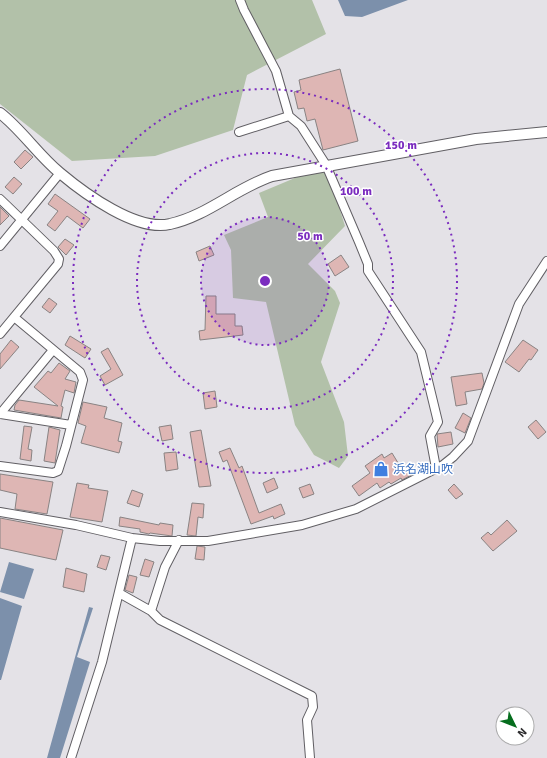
<svg xmlns="http://www.w3.org/2000/svg" width="547" height="758" viewBox="0 0 547 758" font-family="Signika,'Noto Sans JP',sans-serif">
<style>
.green{fill:#b2c1a9}
.water{fill:#7c90ab}
.building{fill:#deb6b4;stroke:#898383}
.lines{fill:none;stroke-linecap:round;stroke-linejoin:round}
.minor-casing{stroke:#615f64;stroke-width:10}
.tertiary-casing{stroke:#615f64;stroke-width:12}
.minor{stroke:#fff;stroke-width:8}
.tertiary{stroke:#fff;stroke-width:10}
.ring{fill:none;stroke:#7b2cbf;stroke-width:2;stroke-dasharray:2 4}
.labels{text-anchor:middle;dominant-baseline:central;stroke-width:3;stroke-linejoin:round;paint-order:stroke}
.shop-label{font-size:12px;fill:#366cbe;stroke:#fff;text-anchor:start}
.centre{fill:#7b2cbf;stroke:#fff;stroke-width:2}
.ring-label{font-size:12px;text-anchor:middle;font-weight:bold;fill:#7b2cbf;stroke:#fff;stroke-width:3;stroke-linejoin:round;paint-order:stroke}
</style>
<rect width="100%" height="100%" fill="#e4e2e7"/>
<path class="green" d="M0 0H312L326 34 247 75 233 130 155 156 72 161 0 104Z
M326 165 345 226 308 264 335 291 340 303 321 362 344 422 348 456 339 468 314 455 295 425 266 302 233 298 231 250 224 235 268 217 259 193Z"/>
<path class="water" d="M338 0H408L362 17 345 16Z
M9 562 34 569 24 599 0 592Z
M0 598 22 606 1 680H0Z
M89 607 93 608 77 657 90 662 60 758H47Z"/>
<path class="building" d="M340 69 358 141 323 150 315 119 307 121 304 108 298 109 294 92 301 90 299 80Z
M25 150 33 157 21 169 14 162Z
M14 177 22 184 13 194 5 187Z
M55 194 90 219 83 228 67 216 55 231 47 225 58 211 48 204Z
M0 207 9 216 0 225Z
M65 239 74 245 66 255 58 247Z
M210 246 214 255 199 261 196 252Z
M341 255 349 267 335 276 328 264Z
M206 296H216V314H235V326H242L243 335 200 340 199 331 205 330Z
M49 298 57 304 50 313 42 307Z
M70 336 91 349 85 358 65 345Z
M11 340 19 347 0 369V354Z
M523 340 538 350 531 360 529 359 519 372 505 362Z
M108 348 123 375 105 385 100 376 111 369 101 352Z
M59 363 70 371 65 379 76 382 74 393 65 390 61 406 63 407 61 418 14 410 15 405 19 400 58 406 34 387 48 371 51 373Z
M482 373 484 383 482 389 465 392 467 404 456 406 451 377Z
M215 391 217 407 205 409 203 393Z
M83 402 107 407 104 418 122 423 118 441 122 442 119 453 81 443 86 426 78 423Z
M463 413 471 418 465 433 455 428Z
M536 420 546 432 538 439 528 427Z
M171 425 173 439 162 441 159 427Z
M24 426 32 427 28 449 32 450 31 461 20 459Z
M49 427 60 430 55 463 44 461Z
M201 430 211 486 199 487 190 432Z
M451 432 453 444 438 447 437 434Z
M230 448 239 468 242 466 259 513 281 504 285 514 274 519 273 516 251 524 227 460 223 462 219 452Z
M176 452 178 469 166 471 164 453Z
M392 453 403 471 410 466 415 473 402 480 401 478 391 484 389 482 380 488 377 483 359 496 352 486 370 473 365 466 382 454 384 458Z
M0 474 53 482 47 514 15 509 17 494 0 490Z
M274 478 278 488 267 493 263 483Z
M77 483 89 485 88 488 108 491 102 522 70 517Z
M310 484 314 494 303 498 299 488Z
M454 484 463 494 456 499 448 490Z
M132 490 143 494 139 507 127 503Z
M192 503 204 504 203 518 198 517 196 536 187 535Z
M120 517 159 525 160 523 173 525 172 536 150 533 149 534 140 532V529L119 526Z
M0 518 63 530 56 560 0 548Z
M507 520 517 531 493 551 481 538 488 532 491 535Z
M197 546 205 547 204 560 195 559Z
M101 555 110 557 106 570 97 567Z
M145 559 154 562 149 577 140 575Z
M66 568 87 574 84 592 63 587Z
M129 575 137 577 133 593 125 590Z"/>
<g class="lines">
<g class="minor-casing">
<path id="minor" d="M240 0 244 10 276 71 289 116 301 126 326 165 359 242 368 264V271L421 352 438 422 430 436 436 468
M239 132 289 116
M0 199 54 251 59 259 58 264 0 334
M0 246 60 173
M0 414 53 350
M0 414 71 425
M0 466 53 473 58 471 66 446 83 380 80 372 14 317
M0 512 76 525 132 538 160 541H208L302 525 356 509 443 465 453 457 468 441 519 304 547 261
M179 540 165 567 151 611 160 620 312 696 313 707 307 720 310 758
M119 593 151 611
M71 758 102 662 132 538"/>
</g>
<g class="tertiary-casing">
<path id="tertiary" d="M0 113C22 130 38 155 60 173 85 194 137 232 170 224 207 216 236 188 272 176L476 139 547 132"/>
</g>
<use href="#minor" class="minor"/>
<use href="#tertiary" class="tertiary"/>
</g>
<circle cx="265" cy="281" r="64" fill="#7b2cbf" fill-opacity=".12"/>
<g class="ring">
<circle cx="265" cy="281" r="64"/>
<circle cx="265" cy="281" r="128"/>
<circle cx="265" cy="281" r="192"/>
</g>
<defs>
<g id="shop-bare" transform="scale(1.2)"><path d="M-5-2.5h2.3a2.7 3.5 0 0 1 5.4 0H5L5.5 6h-11ZM-1.5-2.5h3a1.5 2.3 0 0 0-3 0Z" fill="#3f7fe0" stroke="#fff" stroke-width="2.5" paint-order="stroke"/></g>
</defs>
<g fill-rule="evenodd">
<use href="#shop-bare" x="381" y="469"/>
</g>
<g class="labels">
<g class="shop-label">
<text x="393" y="469">浜名湖山吹</text>
</g>
</g>
<circle cx="265" cy="281" r="6" class="centre"/>
<g class="ring-label">
<text x="401" y="149">150 m</text>
<text x="356" y="195">100 m</text>
<text x="310" y="240">50 m</text>
</g>
<g transform="translate(515 726) rotate(133)"><circle r="19" fill="#ffffff" stroke="#ababac"/>
<path d="M0-3L7 15L0 10L-7 15Z" fill="#056d1d"/>
<text y="-6" font-size="11" font-weight="bold" text-anchor="middle" fill="#2e2d2f">N</text>
</g>
</svg>
